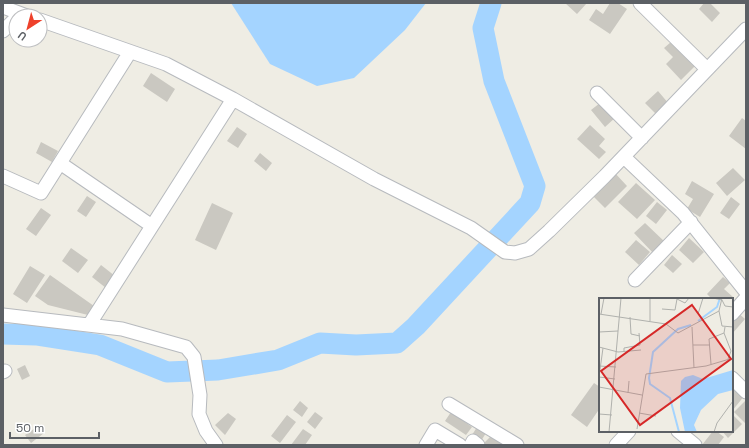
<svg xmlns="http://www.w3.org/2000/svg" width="749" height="448" viewBox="0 0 749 448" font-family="'Space Grotesk',sans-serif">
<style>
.water{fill:#a4d4ff}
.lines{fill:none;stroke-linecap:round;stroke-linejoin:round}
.river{stroke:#a4d4ff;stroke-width:21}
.building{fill:#cac8c1}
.street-casing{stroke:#b7babe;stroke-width:15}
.street{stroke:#fff;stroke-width:13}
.inset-river{fill:none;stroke:#a4d4ff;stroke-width:2}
.inset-road{fill:none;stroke:#b0b1ad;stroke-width:1}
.view{fill:#d62828;fill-opacity:0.15;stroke:#d62828;stroke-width:2}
.inset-edge{fill:none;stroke:#5c6065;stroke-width:2}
</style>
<rect width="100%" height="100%" fill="#efede4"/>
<path class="water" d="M231 3H426L405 30 354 78 317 86 270 64Z"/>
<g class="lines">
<path class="river" d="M3 334 36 335 100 345 167 372 218 370 278 360 320 343 356 345 397 343 416 326 530 203 535 186 494 81 483 28 491 3"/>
</g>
<path class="building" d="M565 3H587L577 14Z
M610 3H618L627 9 610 34 589 20 596 9 603 14Z
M704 3H710L720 13 712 22 699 9Z
M671 42 695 66 681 80 666 64 673 57 664 48Z
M151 73 175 89 167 102 143 86Z
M658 91 669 104 657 115 645 103Z
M600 103 616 117 605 127 591 110Z
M742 118 746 121V149L729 136Z
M590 125 605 139 599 146 606 152 599 159 577 139Z
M237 127 247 134 238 148 227 141Z
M41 142 58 151 52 162 36 153Z
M260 153 272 163 266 171 254 161Z
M733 168 745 180 727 196 716 183Z
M614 172 627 186 605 208 591 194Z
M692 181 714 194 700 217 687 209 693 199 685 194Z
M636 183 655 200 637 219 618 202Z
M87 196 96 202 86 217 77 211Z
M731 197 740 204 729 219 720 213Z
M657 202 667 210 656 224 646 216Z
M212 203 233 213 216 250 195 240Z
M41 208 51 215 36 236 26 229Z
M645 223 666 243 654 254 634 233Z
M689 238 704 252 693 263 679 250Z
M636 240 650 252 639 265 625 252Z
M71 248 88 260 78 273 62 261Z
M672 255 682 264 673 273 664 265Z
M101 265 115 276 106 288 92 277Z
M30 266 45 275 27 303 13 294Z
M50 275 94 306 88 315 48 305 35 296Z
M723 277 730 283 724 289 733 297 732 299H712L707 294Z
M737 312 745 319 732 334V318Z
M25 365 30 376 22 380 17 369Z
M594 383 600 387V408L587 427 571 415Z
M737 388 745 395 732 411V393Z
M746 400V424L734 412Z
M300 401 308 408 302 417 293 410Z
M315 412 323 418 315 429 307 422Z
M451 412 472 427 466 435 445 421Z
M228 413 236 419 225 435 215 425Z
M732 414 742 424 728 438 722 431H732Z
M287 415 296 422 280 443 271 436Z
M38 426 44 433 31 443 25 435Z
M477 427 486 433 481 441 472 435Z
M303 429 312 435 305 445H291Z
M713 431H716L724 437 718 445H702Z
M492 435 508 445H486L483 444Z"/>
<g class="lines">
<g class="street-casing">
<path id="street" d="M640 3 707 69
M3 7 27 16
M40 20 166 64 233 99 374 179 471 228 505 252 515 253 529 249 549 231 605 176 746 29
M3 31 16 18
M597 93 642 138
M624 157 683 213 746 292
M60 163 152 226
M3 176 41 193 130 52
M635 280 691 222
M732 314 746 298
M3 315 122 329 186 347 194 357 200 395 199 414 206 431 216 445
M89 325 233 99
M3 372 5 371
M732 378 746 392
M449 404 517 445
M678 431 695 445
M426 445 435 430 460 445
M471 445 473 441 478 445
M616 445 629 431"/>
</g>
<use href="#street" class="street"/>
</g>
<g transform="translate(599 298)">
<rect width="134" height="134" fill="#efede4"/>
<path d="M134 72V92L119 96 102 112 95 127 98 134H86L81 110 82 83 86 79 94 77 104 81Z" fill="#a4d4ff"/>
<path class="inset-river" d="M99 23 118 9 121 0M80 134 71 100 51 86 50 80 54 54 79 31 92 27"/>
<path class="inset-road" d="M51 0V23M114 0 123 2 126 8 134 9M123 0 120 13 123 28 134 29M78 1 86 5 90 0M63 11 76 12 78 1M0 16 67 26 79 35 120 13M2 16 5 0M99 16 104 0M31 19 32 36 41 38M93 29 95 70M0 34 19 33M125 35 132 53 129 61M94 47H111M0 49 19 54 42 52M25 53V50L41 47 40 35M112 66 110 41 125 35 126 29M0 68 17 69M0 79 4 50M0 79 16 81M0 89 43 97M29 95 30 83M40 115 57 118M0 116 13 117M38 131 47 76 107 68 134 60M10 134 22 0M115 134 118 125 134 103"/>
<path class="view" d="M93 7 132 61 41 127 2 73Z"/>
<rect width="134" height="134" class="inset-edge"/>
</g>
<rect width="749" height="448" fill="none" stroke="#5c6065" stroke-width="8"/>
<g transform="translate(28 28) rotate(216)"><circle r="19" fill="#ffffff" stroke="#bebfc1"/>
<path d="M0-3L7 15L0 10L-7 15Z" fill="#ee412b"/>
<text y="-6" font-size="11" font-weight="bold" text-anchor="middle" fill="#5c6065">U</text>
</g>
<path d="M10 432v6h89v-6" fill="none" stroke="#5c6065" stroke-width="2"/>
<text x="16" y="432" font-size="12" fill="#5c6065" stroke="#ffffff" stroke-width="3" paint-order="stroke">50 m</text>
</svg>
